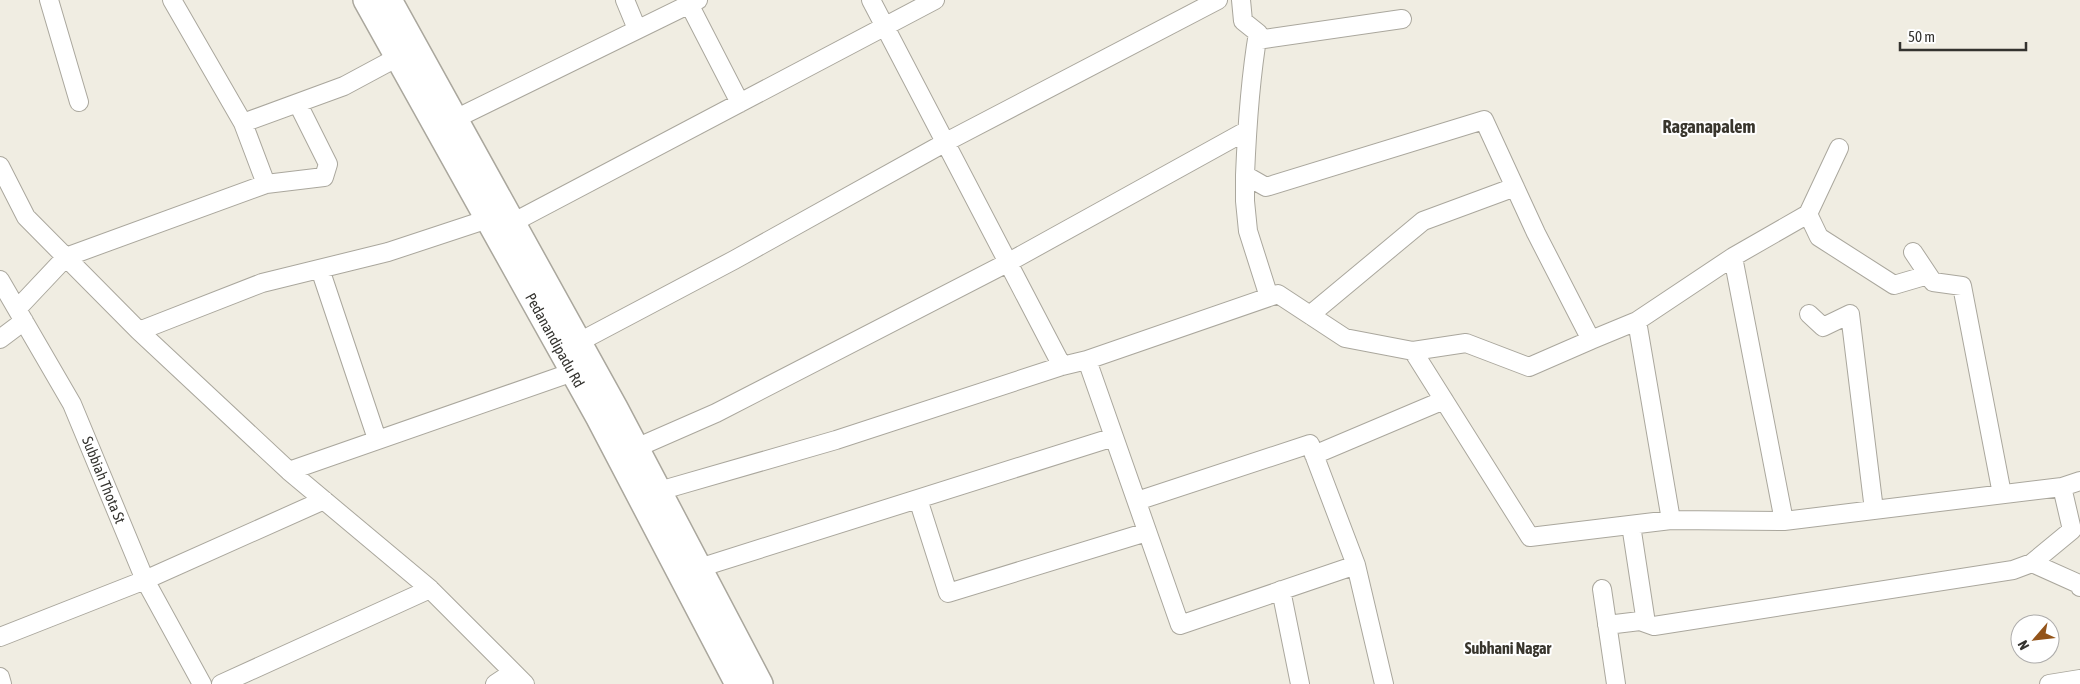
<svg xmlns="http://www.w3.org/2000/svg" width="2080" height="684" viewBox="0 0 2080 684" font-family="'Asap Condensed',sans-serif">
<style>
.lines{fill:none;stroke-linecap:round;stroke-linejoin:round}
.minor-casing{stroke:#aaa79d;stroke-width:20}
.secondary-casing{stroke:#aaa79d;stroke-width:28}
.minor{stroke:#fff;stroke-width:18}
.secondary{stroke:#fff;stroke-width:25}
.labels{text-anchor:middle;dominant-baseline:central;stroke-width:4;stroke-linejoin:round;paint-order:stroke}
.street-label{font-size:15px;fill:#34332f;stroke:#fff}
.neighbourhood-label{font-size:16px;font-weight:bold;fill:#38352c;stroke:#fff}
.quarter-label{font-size:18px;font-weight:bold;fill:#38352c;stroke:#fff}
</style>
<rect width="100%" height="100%" fill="#f0ede2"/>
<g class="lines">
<g class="minor-casing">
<path id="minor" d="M49 0 79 102
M172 0 243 123 266 184
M625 0 637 29
M871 0 1062 366
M1241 0 1243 21 1258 33C1250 80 1247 127 1245 175L1266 187 1484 120 1536 233 1591 340 1637 321 1733 257 1808 214 1819 237 1894 285 1928 275
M689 4 740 103
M1257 40 1402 19
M455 119 698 0
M243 123 344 86 398 57
M0 166 26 217 139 331 289 471 430 589 525 684
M1245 175V201L1248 231 1269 297
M1808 214 1839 148
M512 223 935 0
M1913 252 1933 282 1962 286 2002 494
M1733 257 1784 521
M320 269 377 439
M0 280 72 404 145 580 202 684
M17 309 66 257 266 184 324 177 328 164 298 104
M1809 314 1823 327 1850 314 1874 510
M1310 315 1423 221 1515 187
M1637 321 1671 520
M139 331 262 283 388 252 488 219
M0 339 24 321
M579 342 734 260 946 142 1218 0
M1413 351 1466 343 1529 367 1591 340
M1087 360 1180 625 1356 565 1310 444 1137 501
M636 448 716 413 1009 262 1246 131
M1314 455 1444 400
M289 471 573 372
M2062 487 2080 481
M659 491 836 440 1062 366 1087 360 1278 294 1345 338 1413 351 1530 537 1671 520 1784 521 2062 487 2072 530 2032 563
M918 499 948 593 1147 532
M1631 525 1646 623
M1356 565 1384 684
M699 568 1114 437
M1602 589 1616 684
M1281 590 1300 684
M1607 625 1640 621 1654 626 2013 570 2032 563 2079 584 2080 587
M0 637 145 580 324 500
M0 677 2 684
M221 684 430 589
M495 684 513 672
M2049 684 2080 679"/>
</g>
<g class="secondary-casing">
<path id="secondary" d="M366 0 599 418 738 684
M389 0 615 408 760 684"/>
</g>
<use href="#minor" class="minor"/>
<use href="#secondary" class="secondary"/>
</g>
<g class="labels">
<g class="street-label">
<text transform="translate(555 340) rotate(61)">Pedanandipadu Rd</text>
<text transform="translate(104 480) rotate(68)">Subbiah Thota St</text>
</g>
<g class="neighbourhood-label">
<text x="1508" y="648">Subhani Nagar</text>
</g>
<g class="quarter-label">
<text x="1709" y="126">Raganapalem</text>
</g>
</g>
<g transform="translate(2035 639) rotate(242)"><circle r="24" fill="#ffffff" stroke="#aeadac"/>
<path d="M0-4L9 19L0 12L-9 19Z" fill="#93541a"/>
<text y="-8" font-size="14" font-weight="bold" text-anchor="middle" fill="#34332f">N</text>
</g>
<path d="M1900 42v8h126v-8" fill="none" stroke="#34332f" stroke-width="2.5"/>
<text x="1908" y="42" font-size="15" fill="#34332f" stroke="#ffffff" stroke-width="4" paint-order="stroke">50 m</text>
</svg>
